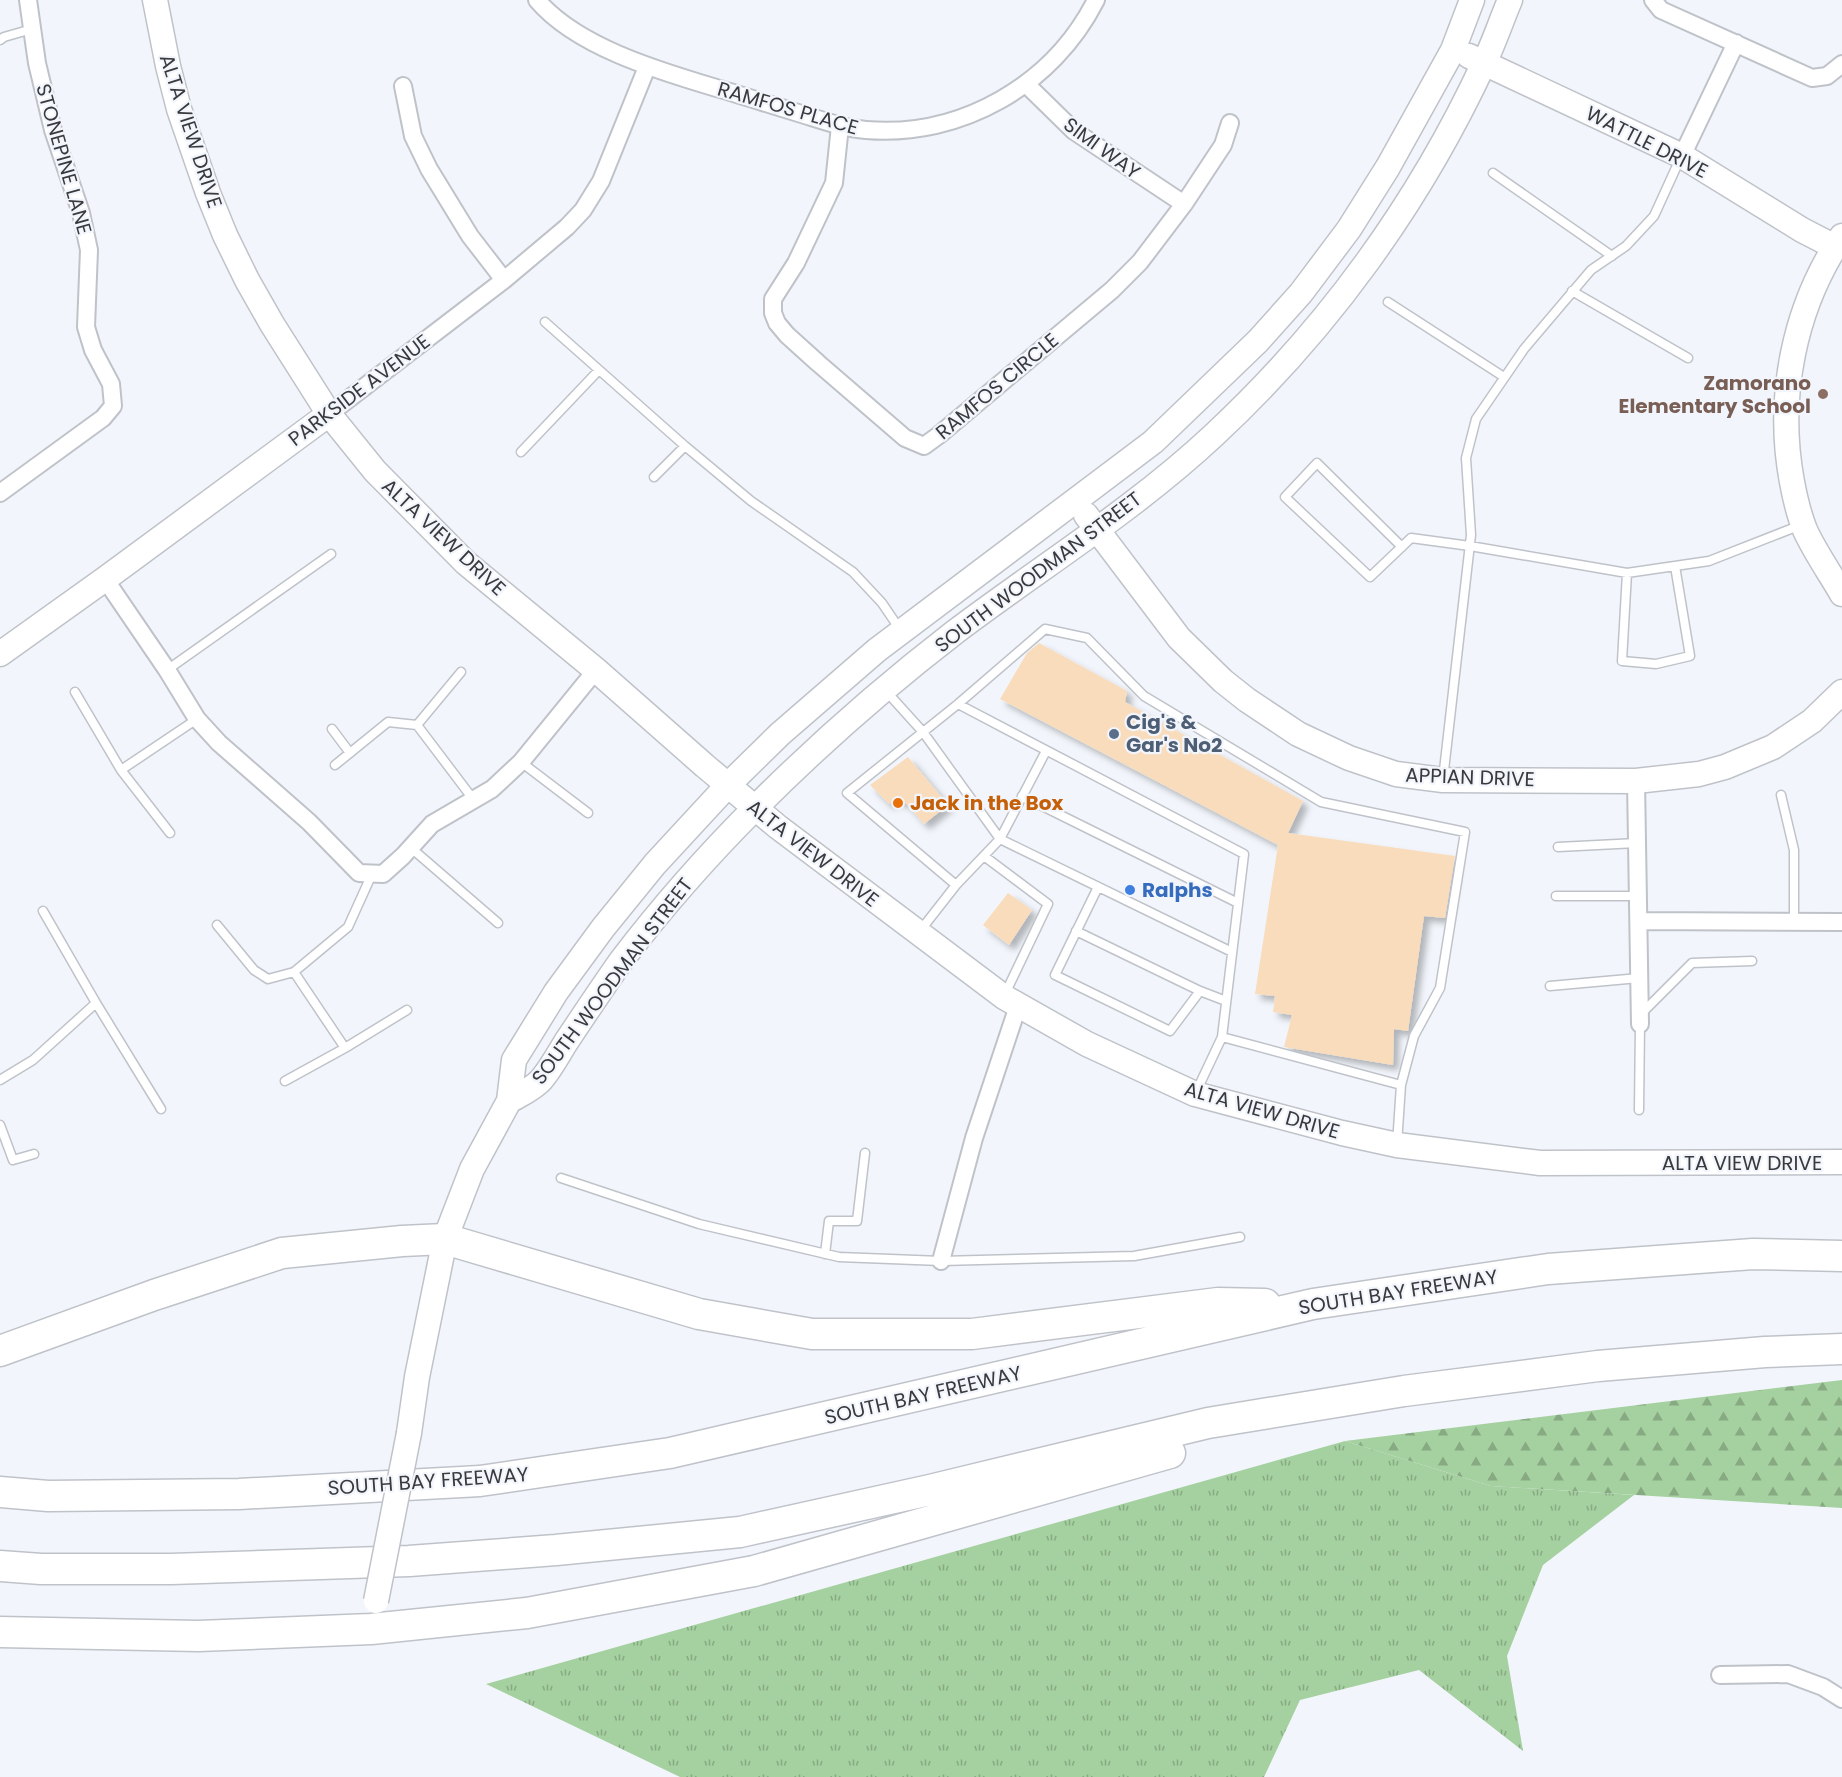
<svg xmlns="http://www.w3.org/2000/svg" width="1842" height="1777" viewBox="0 0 1842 1777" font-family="Poppins,sans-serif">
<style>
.grass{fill:url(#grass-tufts)}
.forest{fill:url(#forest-firs)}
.building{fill:#f9dcbb;filter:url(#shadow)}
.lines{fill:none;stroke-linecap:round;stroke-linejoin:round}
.lane-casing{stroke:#bfc3c9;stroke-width:11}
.street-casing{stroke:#bfc3c9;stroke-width:20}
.secondary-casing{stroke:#bfc3c9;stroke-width:27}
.highway-casing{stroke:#bfc3c9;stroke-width:33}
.lane{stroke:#fff;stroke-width:8}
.street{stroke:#fff;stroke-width:16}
.secondary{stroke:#fff;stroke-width:24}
.highway{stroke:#fff;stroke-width:30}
.secondary-bridge-casing{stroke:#bfc3c9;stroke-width:27;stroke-linecap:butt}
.secondary-bridge{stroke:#fff;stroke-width:24}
.education-dot{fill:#8d6e63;stroke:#f2f6fc;stroke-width:2}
.service-dot{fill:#5c6f8a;stroke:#f2f6fc;stroke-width:2}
.food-dot{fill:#e8710a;stroke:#f2f6fc;stroke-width:2}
.shop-dot{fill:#3f7fe0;stroke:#f2f6fc;stroke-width:2}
.labels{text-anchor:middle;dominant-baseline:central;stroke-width:4.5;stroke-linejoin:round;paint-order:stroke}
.street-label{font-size:20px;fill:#393a3d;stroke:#f2f6fc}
.education-label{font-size:20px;font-weight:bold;fill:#785e54;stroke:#f2f6fc;text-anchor:end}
.service-label{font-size:20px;font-weight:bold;fill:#4e5e75;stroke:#f2f6fc;text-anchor:start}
.food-label{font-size:20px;font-weight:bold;fill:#c56008;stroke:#f2f6fc;text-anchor:start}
.shop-label{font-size:20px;font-weight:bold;fill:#366cbe;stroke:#f2f6fc;text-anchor:start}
</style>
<defs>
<pattern id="grass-tufts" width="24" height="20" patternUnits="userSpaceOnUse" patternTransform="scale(1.5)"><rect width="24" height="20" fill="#a5d09f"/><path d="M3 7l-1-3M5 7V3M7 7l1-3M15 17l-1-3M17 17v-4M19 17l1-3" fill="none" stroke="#87aa83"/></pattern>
<pattern id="forest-firs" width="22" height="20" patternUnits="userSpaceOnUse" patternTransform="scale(1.5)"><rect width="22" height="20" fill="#a5d09f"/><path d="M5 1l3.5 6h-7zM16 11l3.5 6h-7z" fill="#87aa83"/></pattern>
<filter id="shadow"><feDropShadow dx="5.5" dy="5.5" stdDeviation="3" flood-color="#0004"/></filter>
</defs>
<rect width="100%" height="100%" fill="#f2f6fc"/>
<path class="grass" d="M1345 1441 1491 1486 1634 1495 1543 1565 1507 1656 1523 1751 1419 1670 1300 1700 1264 1777H680L486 1684Z"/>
<path class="forest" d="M1842 1380V1508L1491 1486 1345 1441Z"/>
<path class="building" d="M1039 643 1127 691 1125 702 1303 801 1288 833 1455 856 1445 918 1424 916 1408 1031 1394 1029 1393 1065 1284 1047 1292 1015 1273 1012 1275 996 1255 994 1278 845 1000 699 1027 653Z
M908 757 948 805 924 824 904 801 901 803 896 798 889 804 870 785Z
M1008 893 1032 910 1009 945 983 925Z"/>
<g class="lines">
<g class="lane-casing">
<path id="lane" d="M0 40 4 37 32 29
M1493 173 1612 256
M1572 291 1688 358
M1388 302 1504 377
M545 322 685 446 751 501 853 572 882 603 901 631
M521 452 599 370
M654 477 685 446
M1402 547 1317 463 1285 497 1370 577 1411 538 1470 546 1627 573 1709 561 1801 525
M1627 573 1622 661 1656 664 1690 656 1675 566
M167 670 331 554
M461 672 417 725 473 799
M885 690 923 732 1000 839 956 885
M75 692 121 770 197 719
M958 704 1045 629 1087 638 1144 696 1321 802 1465 832 1440 988 1414 1036 1401 1085
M332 729 350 753
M1046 751 1000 839 1232 952
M521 762 588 813
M335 765 388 722 417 725
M121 770 170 833
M1443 779 1471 535 1466 458 1476 419 1524 349 1591 270 1626 246 1654 216 1680 159
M1781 795 1794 850V922
M1022 796 1238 903
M410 847 498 923
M1558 847 1637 843
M984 856 1048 904 1004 996
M1098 887 1055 975 1170 1031 1200 991 1226 1001
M1556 896H1638
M217 925 254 970 268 979 294 972 348 927 372 874
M920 931 956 885 847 793 958 704 1244 854 1222 1037
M1076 931 1200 991
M294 972 345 1048 407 1010
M1550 986 1639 978
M96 1003 161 1109
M1642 1013 1692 963 1752 961
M0 1080 33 1060 96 1003 43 911
M285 1081 345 1048
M1196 1092 1222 1037 1401 1085 1397 1144
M1639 1110 1640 1024
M0 1125 13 1160 34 1154
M561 1178 699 1224 839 1257 941 1261 1134 1256 1240 1237
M825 1254 829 1221H857L865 1153"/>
</g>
<g class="street-casing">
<path id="street" d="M537 0C576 46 656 70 713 87 741 95 768 104 795 112 819 119 841 128 866 130 961 138 1053 85 1096 0
M1653 0 1661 10 1812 78 1827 76 1842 64
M1026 84 1074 131 1184 204
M403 86 413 136 429 169 470 236 504 280
M840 126 834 183 796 263 773 299V313L777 323 787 335 818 363 905 438 924 446 939 435 1112 290 1140 262 1184 204 1215 157 1223 145 1230 123
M1682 156 1736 43
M329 414 504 280 567 227 583 210 601 181 647 67
M0 493 103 418 113 406 111 384 93 350 86 327 89 250 81 213 53 130 37 63 28 0
M105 579 167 670 197 719 219 743 309 822 359 873 383 874 403 856 432 824 492 789 521 762 596 670
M1636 781 1640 1024
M1639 921 1842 922
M941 1261 974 1138 1018 1006
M1720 1675 1788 1674 1823 1687 1842 1699"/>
</g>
<g class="secondary-casing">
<path id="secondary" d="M155 0 168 66 179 109 208 193 225 235 247 280 272 324 329 414 375 471 466 563 596 670 705 766 778 827 1004 997 1087 1044 1195 1094 1342 1133 1397 1145 1540 1163 1842 1162
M1469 56 1682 156 1802 230 1835 247
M1842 236C1794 307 1776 397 1792 482 1795 498 1799 515 1805 530 1815 552 1830 573 1842 594
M1086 515 1179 638 1223 681 1247 700 1298 734 1349 758 1396 774 1443 780 1636 781 1699 774 1725 767 1773 747 1812 721 1842 692
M0 654 105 579 329 414
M509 1101C519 1095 533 1089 541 1080 550 1070 558 1055 566 1042 584 1015 602 988 621 961 662 907 708 855 756 807 818 745 885 686 955 632 1041 567 1135 509 1214 435 1327 330 1419 203 1484 63 1494 43 1501 21 1510 0
M409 1433 417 1377 445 1239 472 1169 509 1101 514 1060 556 992 603 928 655 864 728 785 780 734 877 650 1153 442 1258 341 1301 293 1349 229 1388 167 1453 50 1472 0"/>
</g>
<g class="highway-casing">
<path id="highway" d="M0 1351 154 1295 282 1253 402 1241 445 1239 699 1314 812 1334H972L1218 1303 1265 1304
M0 1492 48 1496 239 1494 480 1481 670 1453 1313 1304 1548 1269 1753 1254 1842 1256
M0 1566 41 1569H171L409 1561 556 1550 740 1532 930 1490 1208 1423 1404 1391 1598 1366 1765 1352 1842 1349
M0 1632 198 1636 371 1629 527 1613 754 1571 1170 1453"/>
</g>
<use href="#lane" class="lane"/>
<use href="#street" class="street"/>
<use href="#secondary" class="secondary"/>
<use href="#highway" class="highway"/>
<g class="secondary-bridge-casing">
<path id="secondary-bridge" d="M376 1601 409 1433"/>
</g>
<use href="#secondary-bridge" class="secondary-bridge"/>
</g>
<circle class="education-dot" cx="1823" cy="394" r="6"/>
<circle class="service-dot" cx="1114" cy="734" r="6"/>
<circle class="food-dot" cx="898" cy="803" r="6"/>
<circle class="shop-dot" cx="1130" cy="890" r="6"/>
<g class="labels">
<g class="street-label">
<text transform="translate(788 108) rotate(16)">RAMFOS PLACE</text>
<text transform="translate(191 131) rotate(72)">ALTA VIEW DRIVE</text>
<text transform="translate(1647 142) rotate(27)">WATTLE DRIVE</text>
<text transform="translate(1102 148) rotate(36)">SIMI WAY</text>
<text transform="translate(64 159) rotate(74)">STONEPINE LANE</text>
<text transform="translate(997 386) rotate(-40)">RAMFOS CIRCLE</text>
<text transform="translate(359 390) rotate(-37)">PARKSIDE AVENUE</text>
<text transform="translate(444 537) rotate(43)">ALTA VIEW DRIVE</text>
<text transform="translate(1038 572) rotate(-37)">SOUTH WOODMAN STREET</text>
<text transform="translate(1470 777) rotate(2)">APPIAN DRIVE</text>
<text transform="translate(813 853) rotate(38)">ALTA VIEW DRIVE</text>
<text transform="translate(612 981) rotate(-53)">SOUTH WOODMAN STREET</text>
<text transform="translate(1262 1110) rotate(16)">ALTA VIEW DRIVE</text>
<text x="1742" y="1163">ALTA VIEW DRIVE</text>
<text transform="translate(1398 1292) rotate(-9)">SOUTH BAY FREEWAY</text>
<text transform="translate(923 1395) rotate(-13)">SOUTH BAY FREEWAY</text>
<text transform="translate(428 1481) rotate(-4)">SOUTH BAY FREEWAY</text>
</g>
<g class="education-label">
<text x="1811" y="383">Zamorano<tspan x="1811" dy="23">Elementary School</tspan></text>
</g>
<g class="service-label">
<text x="1126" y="722">Cig's &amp;<tspan x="1126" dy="23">Gar's No2</tspan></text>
</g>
<g class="food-label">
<text x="910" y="803">Jack in the Box</text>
</g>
<g class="shop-label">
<text x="1142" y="890">Ralphs</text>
</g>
</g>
</svg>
